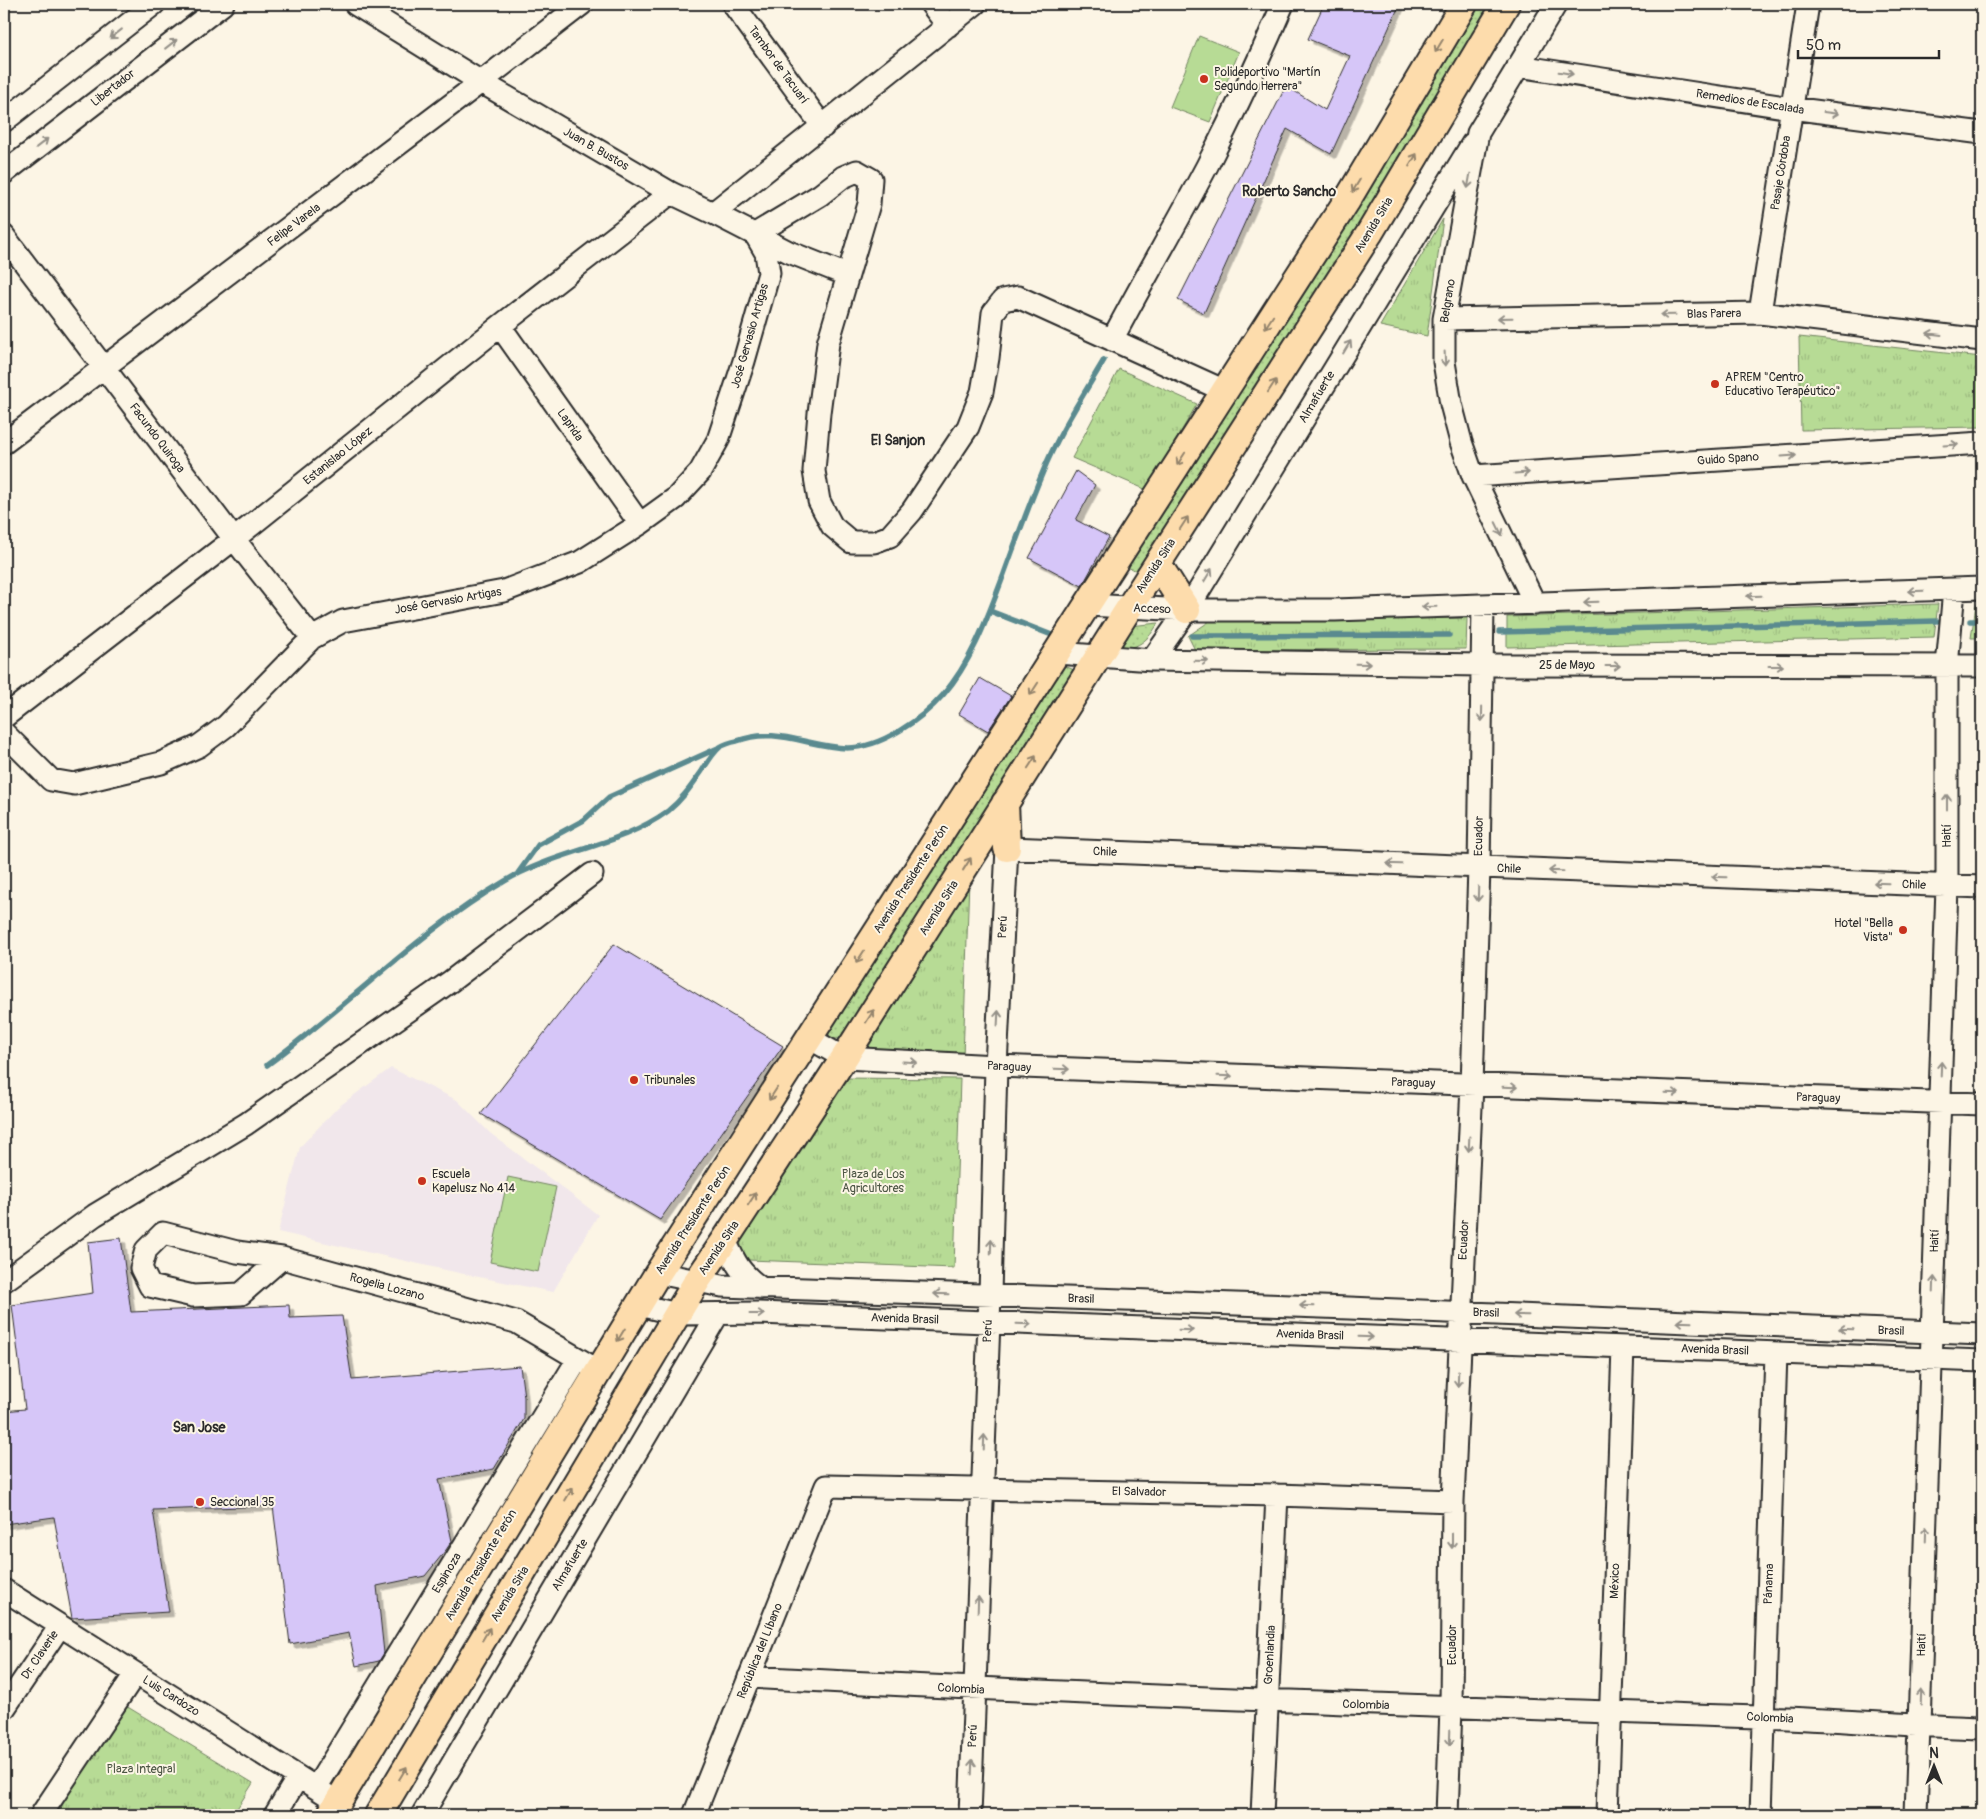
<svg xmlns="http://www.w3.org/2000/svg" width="1986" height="1819" viewBox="0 0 1986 1819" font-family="Pangolin,sans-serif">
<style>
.built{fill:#f1e7eb}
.grass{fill:url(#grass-dots);stroke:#718360}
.park{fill:url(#park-tufts);stroke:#718360}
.garden{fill:#b7db95;stroke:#718360}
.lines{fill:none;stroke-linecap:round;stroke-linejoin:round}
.stream{stroke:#5a8a8f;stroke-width:5.5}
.building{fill:#d6c6f8;stroke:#2b2b2b;filter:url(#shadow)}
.minor-casing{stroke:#2b2b2b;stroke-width:25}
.major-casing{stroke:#2b2b2b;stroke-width:30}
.minor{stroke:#fcf5e5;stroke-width:21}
.major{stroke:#fddcac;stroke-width:26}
.oneway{stroke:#949088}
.oneway2{stroke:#94846c}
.poi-dot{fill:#c8321e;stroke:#fcf5e5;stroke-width:2}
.labels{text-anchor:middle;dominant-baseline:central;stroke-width:4;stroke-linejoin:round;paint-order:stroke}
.street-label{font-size:12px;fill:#2b2b2b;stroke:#fcf5e5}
.poi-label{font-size:12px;fill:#2b2b2b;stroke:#fcf5e5;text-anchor:start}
.park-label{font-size:12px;fill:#4e5746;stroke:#fcf5e5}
.neighbourhood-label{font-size:14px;font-weight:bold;fill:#2b2b2b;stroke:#fcf5e5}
</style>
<defs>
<pattern id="grass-dots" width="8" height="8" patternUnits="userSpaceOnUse" patternTransform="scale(1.25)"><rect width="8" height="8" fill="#b7db95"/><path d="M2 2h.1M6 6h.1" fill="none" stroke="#9ebc81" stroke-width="1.8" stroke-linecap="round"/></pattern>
<pattern id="park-tufts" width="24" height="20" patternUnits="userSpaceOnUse" patternTransform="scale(1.25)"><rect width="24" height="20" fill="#b7db95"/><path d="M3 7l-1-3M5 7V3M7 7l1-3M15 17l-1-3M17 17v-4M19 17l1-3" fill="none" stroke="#9ebc81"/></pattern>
<filter id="shadow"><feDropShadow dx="4.5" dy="4.5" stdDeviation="0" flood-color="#0004"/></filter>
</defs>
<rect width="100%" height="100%" fill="#fcf5e5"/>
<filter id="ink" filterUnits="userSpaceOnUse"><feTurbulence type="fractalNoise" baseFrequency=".02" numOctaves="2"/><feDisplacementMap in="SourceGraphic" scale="10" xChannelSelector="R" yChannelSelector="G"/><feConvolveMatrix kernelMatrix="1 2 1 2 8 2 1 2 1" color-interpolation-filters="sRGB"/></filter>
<g filter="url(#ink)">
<path class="built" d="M391 1068 457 1100 490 1133 598 1215 553 1292 459 1273 278 1232 300 1147 338 1107Z"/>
<path class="grass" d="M1475 4H1496L1361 231 1138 571 1129 568V563Z
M1158 623C1149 640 1136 651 1116 648L1130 626Z
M1064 666 1072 669 1074 673 842 1038 837 1039 830 1037 827 1029 1060 667Z"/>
<path class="park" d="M1443 219 1427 336 1380 326Z
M1799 337 1982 357V427L1801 430Z
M1119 369 1197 404 1147 490 1072 458Z
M1938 604 1934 637 1507 647V617Z
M1982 604V638H1971L1976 605Z
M1467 618 1466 649 1195 650 1188 636 1210 621Z
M969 879 963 1058 860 1052Z
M841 1078 960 1079 954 1268 749 1260 736 1241Z
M126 1706 253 1783 233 1815H55Z"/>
<path class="garden" d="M1199 36 1239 52 1210 122 1170 107Z
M508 1177 556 1187 538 1272 490 1262Z"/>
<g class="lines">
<path class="stream" d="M990 611 1057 637
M1970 621H1982
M1499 632 1937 621
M1192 636 1449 635
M518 873 538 845 584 820 609 797 718 748
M267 1065C348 1006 418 932 505 881 556 851 620 846 668 811 682 800 692 785 702 771 707 763 713 753 720 747 725 744 732 742 737 741 775 726 809 747 847 748 881 748 922 719 943 695 973 660 988 616 1004 574 1016 541 1028 507 1042 474 1058 434 1082 397 1104 360"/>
</g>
<path class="building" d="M1324 4H1400L1331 154 1287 129 1204 313 1178 300 1286 86 1325 110 1350 56 1308 39Z
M1076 471 1095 485 1076 520 1109 537 1082 586 1029 558Z
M980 678 1011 696 988 731 959 714Z
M614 944 783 1046 660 1220 481 1114Z
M121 1238 131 1312 289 1305 290 1318 342 1316 352 1380 520 1366 524 1397V1419L494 1469 439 1479 452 1541 446 1550 425 1576 377 1586 384 1653 379 1661 356 1666 349 1633 290 1644 273 1506 153 1510 169 1612 72 1618 54 1517 4 1524V1411L25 1409 12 1305 93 1293 88 1242Z"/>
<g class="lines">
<g class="minor-casing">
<path id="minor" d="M355 4 481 82 671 193 713 213 789 252 847 275
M733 4 823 127
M931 4 948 26
M1518 66 1791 108 1982 133
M4 121 154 4
M4 173 223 4
M713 213 975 4
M4 236 234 539 312 638
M1760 313 1808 4
M1444 319 1760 313 1982 340
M500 326 640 524
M1112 340C1143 281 1176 225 1207 166 1234 113 1260 58 1283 4
M4 443 481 82 582 4
M1473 476 1982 443
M1535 604 1473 476 1461 442 1451 404 1444 362V319L1478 133 1556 4
M1087 605 1187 610H1335L1982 588
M1057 653 1152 660 1482 665 1982 666
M1152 660 1187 610 1472 144
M4 717 234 539 500 326 671 193
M4 733 51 780 74 784 161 763 199 746 226 726 312 638 343 621 504 591 580 562 640 524 676 498 700 472 718 440 744 361 769 273 766 253 755 234 820 195 843 177 857 171 871 179 869 204 828 343 819 413 814 471 819 501 832 526 851 542H874L890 536 912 511 968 427 982 392 988 358 993 313 1003 300 1018 297 1225 391
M809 1038 844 1058 996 1066 1982 1104
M725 1240C735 1263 740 1273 761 1288
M282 1258 241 1294 193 1296 150 1286 141 1268 146 1250 163 1233 237 1252 282 1258 516 1322 599 1371
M658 1273 722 1286 1349 1308 1982 1334
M4 1281 95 1215 246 1124 451 981 592 874
M639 1305 677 1314 759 1313 1982 1361
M4 1590 327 1795
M749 1677C1086 1695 1422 1706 1759 1717 1834 1719 1908 1726 1982 1728
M4 1709 60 1626
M316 1788 578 1359
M41 1815 135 1674
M275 1815 298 1777
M422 1815 718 1314
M694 1815 826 1486 1277 1495 1453 1501
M970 1815 990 1295 996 1066 1007 848 1982 887
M1262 1815 1277 1495
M1447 1815 1451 1708 1453 1501 1472 1085 1479 868 1483 606
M1607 1815 1623 1347
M1761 1815 1776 1353
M1916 1815 1947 886V666L1954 590"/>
</g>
<g class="major-casing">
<path id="major" d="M1158 564 1187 610
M1005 803 1007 848
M330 1815 658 1273 1346 202 1464 4
M378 1815 697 1281 725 1240 844 1058 1129 608 1369 234 1506 4"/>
</g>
<use href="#minor" class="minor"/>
<use href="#major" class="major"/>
</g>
<defs><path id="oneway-shaft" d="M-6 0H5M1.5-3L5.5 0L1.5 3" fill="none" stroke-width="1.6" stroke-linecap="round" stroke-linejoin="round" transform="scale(1.25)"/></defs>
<g class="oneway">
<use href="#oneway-shaft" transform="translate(116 34) rotate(142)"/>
<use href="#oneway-shaft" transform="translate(171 44) rotate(-38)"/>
<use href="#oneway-shaft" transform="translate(1566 73) rotate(9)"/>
<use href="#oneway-shaft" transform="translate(1831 113) rotate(7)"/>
<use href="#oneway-shaft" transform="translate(42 143) rotate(-38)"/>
<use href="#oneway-shaft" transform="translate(1469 181) rotate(100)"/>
<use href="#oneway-shaft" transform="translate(1668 315) rotate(179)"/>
<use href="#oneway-shaft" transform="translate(1505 318) rotate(179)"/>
<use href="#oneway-shaft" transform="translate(1934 334) rotate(-173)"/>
<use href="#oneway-shaft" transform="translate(1347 347) rotate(-59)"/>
<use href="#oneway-shaft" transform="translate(1445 359) rotate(87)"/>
<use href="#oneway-shaft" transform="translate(1951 445) rotate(-4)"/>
<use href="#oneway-shaft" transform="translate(1789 456) rotate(-4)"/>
<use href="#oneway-shaft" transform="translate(1522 473) rotate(-4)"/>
<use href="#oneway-shaft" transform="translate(1499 529) rotate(64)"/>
<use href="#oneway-shaft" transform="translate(1208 575) rotate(-59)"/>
<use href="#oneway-shaft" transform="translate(1916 591) rotate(178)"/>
<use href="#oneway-shaft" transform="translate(1754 596) rotate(178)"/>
<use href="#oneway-shaft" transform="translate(1591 602) rotate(178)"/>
<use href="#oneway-shaft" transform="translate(1429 607) rotate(179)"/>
<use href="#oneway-shaft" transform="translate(1201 661) rotate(1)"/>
<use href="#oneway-shaft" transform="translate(1363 664) rotate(1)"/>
<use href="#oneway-shaft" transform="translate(1613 666)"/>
<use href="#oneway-shaft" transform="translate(1776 666)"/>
<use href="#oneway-shaft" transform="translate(1482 714) rotate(91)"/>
<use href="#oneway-shaft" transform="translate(1947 802) rotate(-90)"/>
<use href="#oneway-shaft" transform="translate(1394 864) rotate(-178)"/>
<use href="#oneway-shaft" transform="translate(1556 871) rotate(-178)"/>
<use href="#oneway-shaft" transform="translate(1719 877) rotate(-178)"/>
<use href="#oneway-shaft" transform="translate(1881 883) rotate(-178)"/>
<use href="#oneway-shaft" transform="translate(1478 894) rotate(92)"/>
<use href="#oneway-shaft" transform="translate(998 1018) rotate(-87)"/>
<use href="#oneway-shaft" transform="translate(910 1062) rotate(3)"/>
<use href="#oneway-shaft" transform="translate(1062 1069) rotate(2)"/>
<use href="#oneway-shaft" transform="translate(1941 1069) rotate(-88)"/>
<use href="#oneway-shaft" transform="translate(1225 1076) rotate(2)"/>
<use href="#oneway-shaft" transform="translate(1510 1087) rotate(2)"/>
<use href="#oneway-shaft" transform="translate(1672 1093) rotate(2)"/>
<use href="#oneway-shaft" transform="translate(1469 1144) rotate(93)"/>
<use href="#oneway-shaft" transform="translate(991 1247) rotate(-88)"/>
<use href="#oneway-shaft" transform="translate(1934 1284) rotate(-88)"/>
<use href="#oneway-shaft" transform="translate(941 1294) rotate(-178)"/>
<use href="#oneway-shaft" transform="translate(1307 1306) rotate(-178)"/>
<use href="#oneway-shaft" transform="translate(757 1314)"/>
<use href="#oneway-shaft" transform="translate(1521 1315) rotate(-178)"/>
<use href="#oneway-shaft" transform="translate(1684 1322) rotate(-178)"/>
<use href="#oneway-shaft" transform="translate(1024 1324) rotate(2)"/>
<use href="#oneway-shaft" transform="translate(1846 1329) rotate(-178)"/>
<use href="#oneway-shaft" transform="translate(1186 1330) rotate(2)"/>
<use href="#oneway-shaft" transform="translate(1366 1337) rotate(2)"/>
<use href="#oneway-shaft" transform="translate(1458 1379) rotate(92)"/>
<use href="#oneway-shaft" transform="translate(984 1442) rotate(-88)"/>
<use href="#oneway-shaft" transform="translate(1926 1534) rotate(-88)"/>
<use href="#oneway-shaft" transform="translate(1452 1541) rotate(90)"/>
<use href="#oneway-shaft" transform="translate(978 1604) rotate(-88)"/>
<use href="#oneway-shaft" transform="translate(1921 1697) rotate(-88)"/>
<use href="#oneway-shaft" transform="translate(1450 1738) rotate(92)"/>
<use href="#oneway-shaft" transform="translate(972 1767) rotate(-88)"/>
</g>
<g class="oneway2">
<use href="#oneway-shaft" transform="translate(1439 46) rotate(121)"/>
<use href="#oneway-shaft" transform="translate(1413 160) rotate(-59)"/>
<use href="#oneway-shaft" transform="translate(1356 186) rotate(121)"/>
<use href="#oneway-shaft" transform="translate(1269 322) rotate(123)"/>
<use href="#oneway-shaft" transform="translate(1272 386) rotate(-57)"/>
<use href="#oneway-shaft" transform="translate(1181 459) rotate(123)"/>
<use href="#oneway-shaft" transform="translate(1184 523) rotate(-57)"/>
<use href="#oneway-shaft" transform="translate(1034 689) rotate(123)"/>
<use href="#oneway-shaft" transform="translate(1032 762) rotate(-57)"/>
<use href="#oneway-shaft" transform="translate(967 864) rotate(-58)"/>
<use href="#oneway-shaft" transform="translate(860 957) rotate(123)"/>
<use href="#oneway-shaft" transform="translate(870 1016) rotate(-58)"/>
<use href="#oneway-shaft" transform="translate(773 1094) rotate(123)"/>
<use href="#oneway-shaft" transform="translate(752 1199) rotate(-57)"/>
<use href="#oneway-shaft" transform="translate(621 1335) rotate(121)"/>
<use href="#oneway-shaft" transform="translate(569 1494) rotate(-59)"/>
<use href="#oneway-shaft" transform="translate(486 1634) rotate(-59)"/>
<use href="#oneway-shaft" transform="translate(403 1773) rotate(-59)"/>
</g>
</g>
<g class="poi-dot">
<circle cx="1204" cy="79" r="5"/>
<circle cx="1715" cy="384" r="5"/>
<circle cx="1903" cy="930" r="5"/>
<circle cx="634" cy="1080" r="5"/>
<circle cx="422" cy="1181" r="5"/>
<circle cx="200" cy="1502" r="5"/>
</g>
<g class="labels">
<g class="street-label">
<text transform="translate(778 65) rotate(54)">Tambor de Tacuarí</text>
<text transform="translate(113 88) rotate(-38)">Libertador</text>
<text transform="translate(1750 102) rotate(9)">Remedios de Escalada</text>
<text transform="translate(596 149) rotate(30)">Juan B. Bustos</text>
<text transform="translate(1781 173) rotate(-81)">Pasaje Córdoba</text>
<text transform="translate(294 225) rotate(-37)">Felipe Varela</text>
<text transform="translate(1374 225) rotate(-59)">Avenida Siria</text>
<text transform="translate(1448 301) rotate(-81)">Belgrano</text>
<text transform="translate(1714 314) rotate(-1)">Blas Parera</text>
<text transform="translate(750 336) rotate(-74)">José Gervasio Artigas</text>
<text transform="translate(1317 397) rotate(-59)">Almafuerte</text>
<text transform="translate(570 425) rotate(55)">Laprida</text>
<text transform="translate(157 438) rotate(53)">Facundo Quiroga</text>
<text transform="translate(338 456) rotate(-39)">Estanislao López</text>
<text transform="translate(1728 459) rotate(-4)">Guido Spano</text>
<text transform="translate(1156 566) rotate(-57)">Avenida Siria</text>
<text transform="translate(448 601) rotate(-10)">José Gervasio Artigas</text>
<text transform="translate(1152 609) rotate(2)">Acceso</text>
<text x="1567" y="665">25 de Mayo</text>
<text transform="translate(1479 836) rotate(-89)">Ecuador</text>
<text transform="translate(1947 836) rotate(-90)">Haití</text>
<text transform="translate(1105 852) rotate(2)">Chile</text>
<text transform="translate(1509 869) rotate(2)">Chile</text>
<text transform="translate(911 879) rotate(-57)">Avenida Presidente Perón</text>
<text transform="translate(1914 885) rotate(2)">Chile</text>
<text transform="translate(939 908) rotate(-58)">Avenida Siria</text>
<text transform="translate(1003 927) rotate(-87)">Perú</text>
<text transform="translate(1009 1067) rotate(3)">Paraguay</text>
<text transform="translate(1413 1083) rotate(2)">Paraguay</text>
<text transform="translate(1818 1098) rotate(2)">Paraguay</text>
<text transform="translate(693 1220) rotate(-57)">Avenida Presidente Perón</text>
<text transform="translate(1464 1240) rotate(-87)">Ecuador</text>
<text transform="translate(1935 1241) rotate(-88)">Haití</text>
<text transform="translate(719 1248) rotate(-56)">Avenida Siria</text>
<text transform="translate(387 1287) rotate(15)">Rogelia Lozano</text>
<text transform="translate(1081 1299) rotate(2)">Brasil</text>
<text transform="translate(1486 1313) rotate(2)">Brasil</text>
<text transform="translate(905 1319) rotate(2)">Avenida Brasil</text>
<text transform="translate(988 1331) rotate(-88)">Perú</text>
<text transform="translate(1891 1331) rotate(2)">Brasil</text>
<text transform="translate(1310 1335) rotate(2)">Avenida Brasil</text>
<text transform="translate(1715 1350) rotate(2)">Avenida Brasil</text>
<text transform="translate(1139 1492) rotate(1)">El Salvador</text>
<text transform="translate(481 1565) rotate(-59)">Avenida Presidente Perón</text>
<text transform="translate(570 1565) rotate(-59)">Almafuerte</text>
<text transform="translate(447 1573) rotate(-59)">Espinoza</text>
<text transform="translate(1615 1581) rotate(-88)">México</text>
<text transform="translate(1769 1584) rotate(-88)">Pánama</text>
<text transform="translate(510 1594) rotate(-59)">Avenida Siria</text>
<text transform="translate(1452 1645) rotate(-90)">Ecuador</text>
<text transform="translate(1922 1645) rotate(-88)">Haití</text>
<text transform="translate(760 1651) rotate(-68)">República del Líbano</text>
<text transform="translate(40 1655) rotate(-56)">Dr. Claverie</text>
<text transform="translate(1270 1655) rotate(-87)">Groenlandia</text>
<text transform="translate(961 1689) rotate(3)">Colombia</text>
<text transform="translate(171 1696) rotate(32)">Luis Cardozo</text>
<text transform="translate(1366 1705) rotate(2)">Colombia</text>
<text transform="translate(1770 1718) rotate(3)">Colombia</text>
<text transform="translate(973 1736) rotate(-88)">Perú</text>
</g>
<g class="poi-label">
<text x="1214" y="72">Polideportivo "Martín<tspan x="1214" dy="14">Segundo Herrera"</tspan></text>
<text x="1725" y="377">APREM "Centro<tspan x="1725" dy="14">Educativo Terapéutico"</tspan></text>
<text x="1893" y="923" text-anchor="end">Hotel "Bella<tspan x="1893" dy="14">Vista"</tspan></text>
<text x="644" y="1080">Tribunales</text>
<text x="432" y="1174">Escuela<tspan x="432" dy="14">Kapelusz Nº 414</tspan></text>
<text x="210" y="1502">Seccional 35</text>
</g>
<g class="park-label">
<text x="873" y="1174">Plaza de Los<tspan x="873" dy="14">Agricultores</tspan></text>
<text x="141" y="1769">Plaza Integral</text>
</g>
<g class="neighbourhood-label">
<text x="1289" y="191">Roberto Sancho</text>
<text x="898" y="440">El Sanjon</text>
<text x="199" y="1427">San Jose</text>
</g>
</g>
<rect width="1986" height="1819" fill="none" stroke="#fcf5e5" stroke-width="20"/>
<rect x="10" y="10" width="1966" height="1799" fill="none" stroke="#2b2b2b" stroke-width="2" filter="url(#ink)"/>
<g transform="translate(1934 1766)" stroke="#fcf5e5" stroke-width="4" paint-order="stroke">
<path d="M0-4L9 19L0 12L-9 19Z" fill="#2b2b2b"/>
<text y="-8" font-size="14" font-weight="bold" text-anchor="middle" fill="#2b2b2b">N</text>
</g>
<path d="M1798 50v8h141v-8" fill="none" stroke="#2b2b2b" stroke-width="2.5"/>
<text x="1806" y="50" font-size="15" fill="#2b2b2b" stroke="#fcf5e5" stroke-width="4" paint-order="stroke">50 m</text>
</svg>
